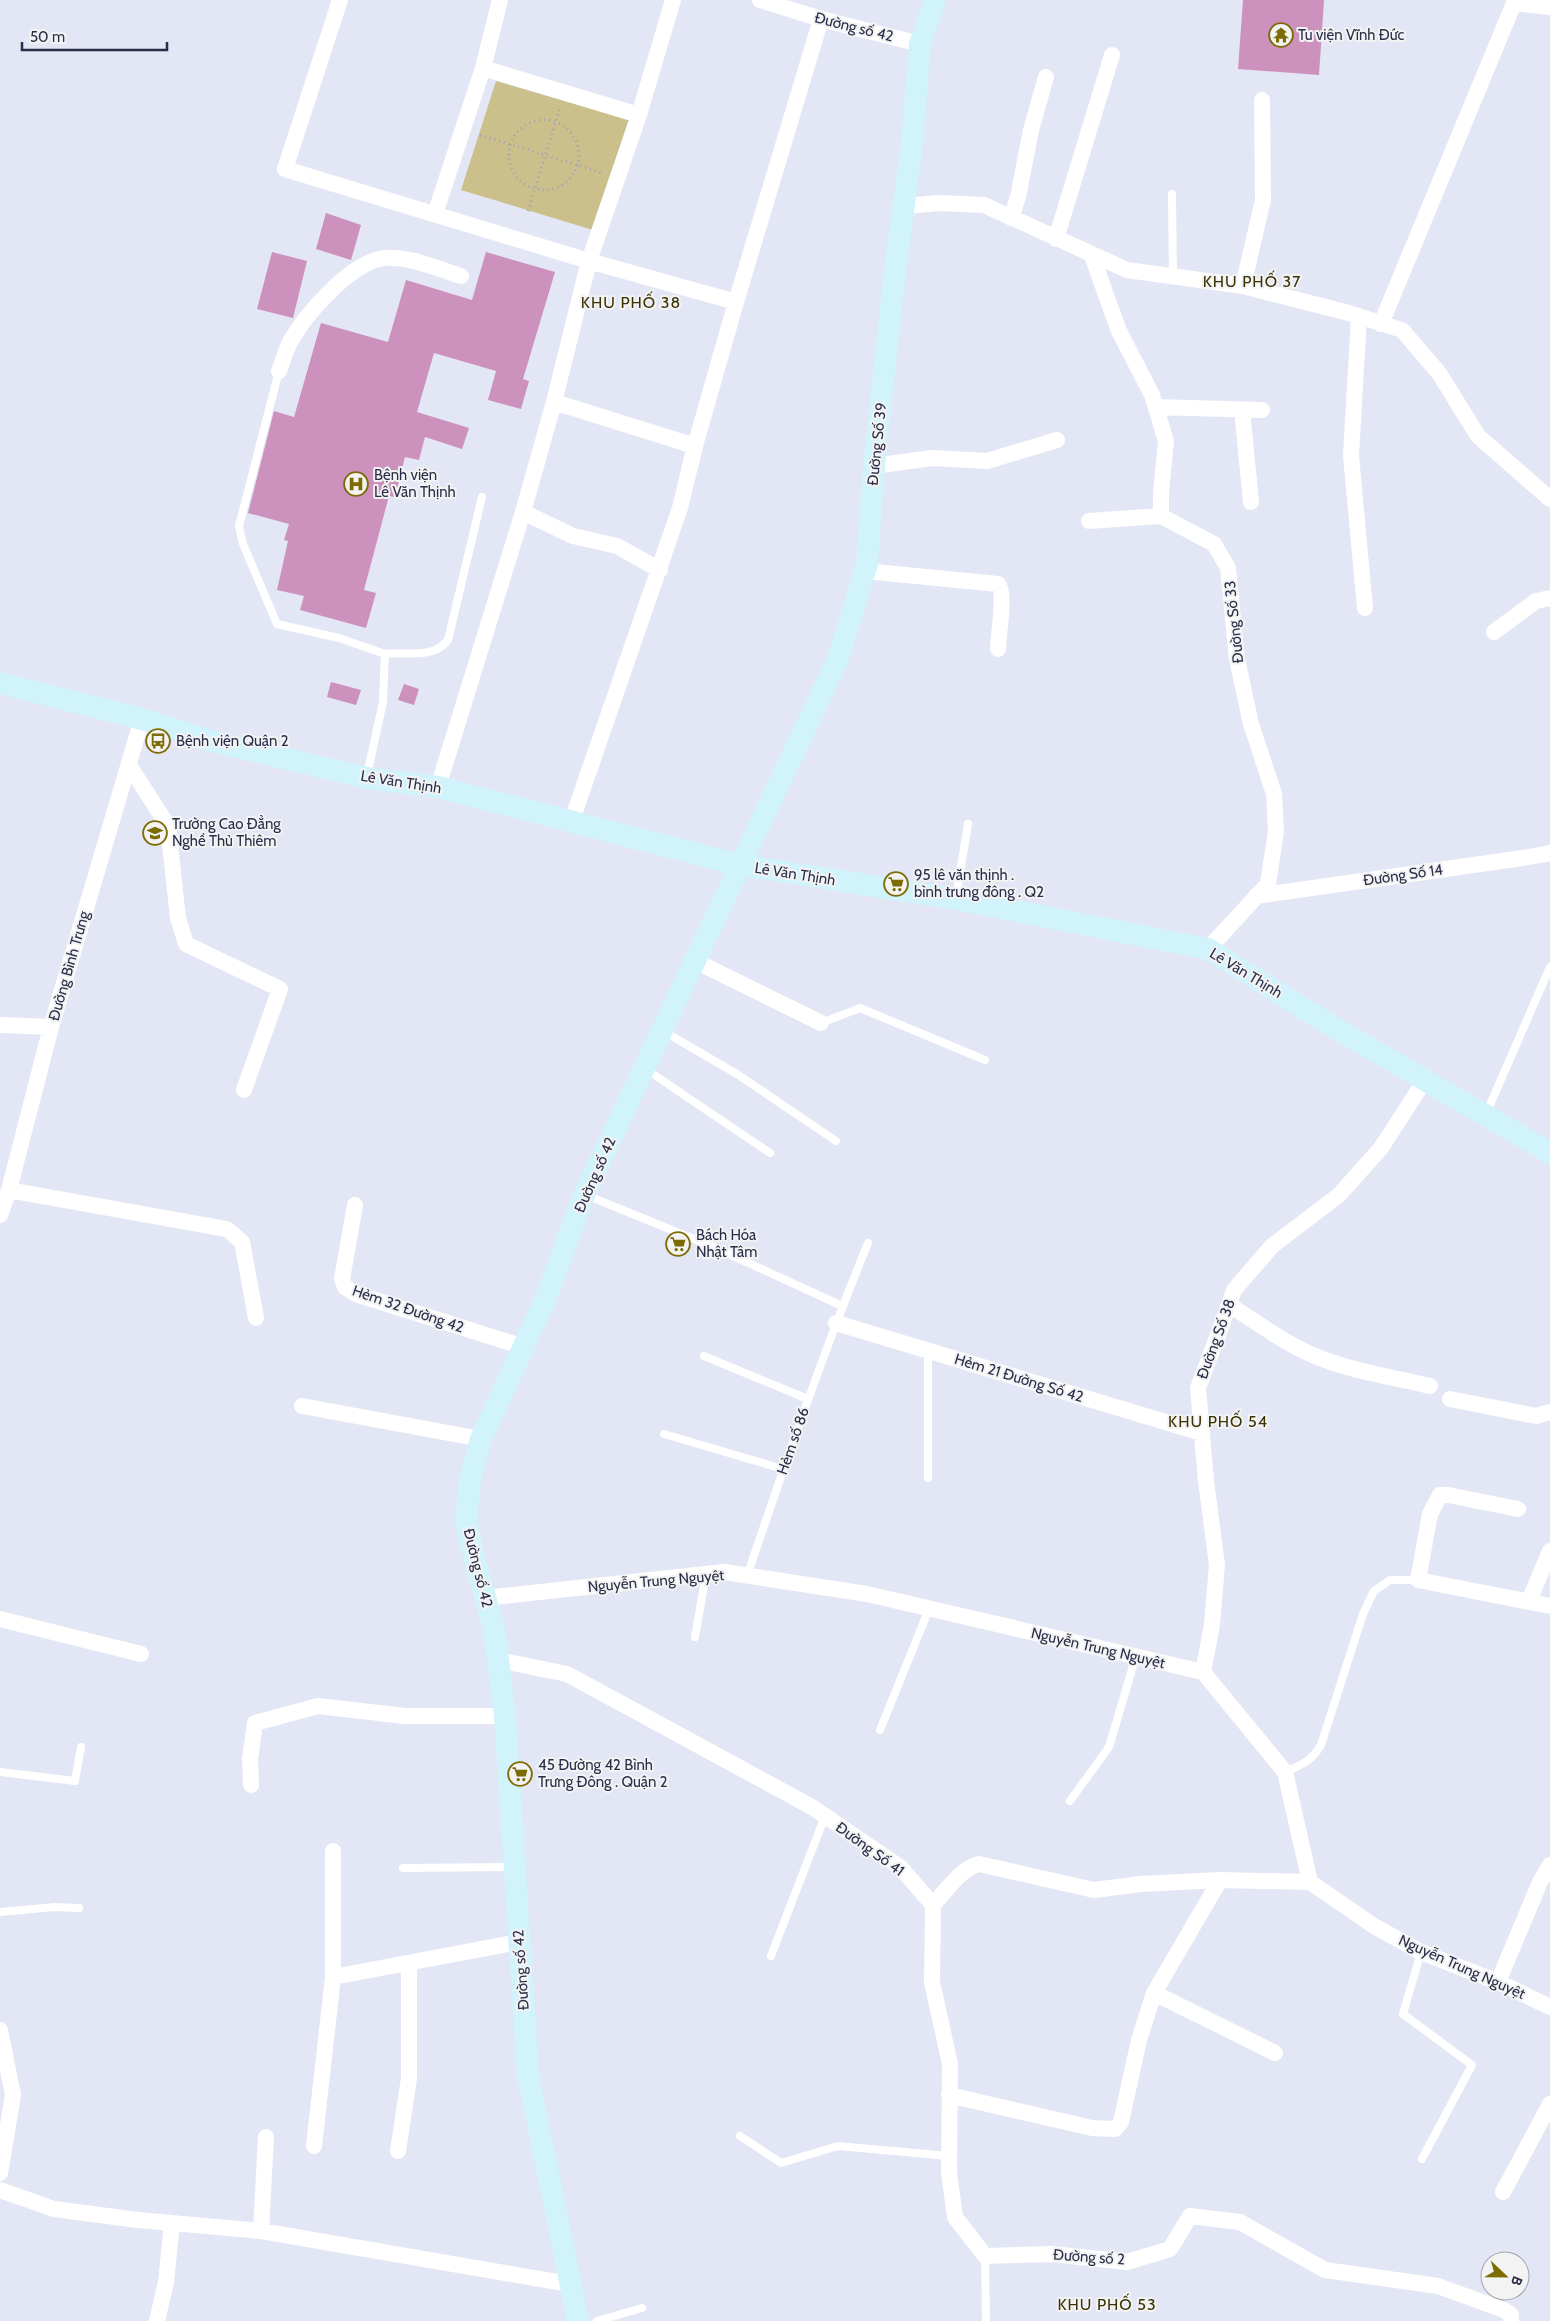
<svg xmlns="http://www.w3.org/2000/svg" width="1550" height="2321" viewBox="0 0 1550 2321" font-family="Cabin,sans-serif">
<style>
.green{fill:#cbc08c}
.building{fill:#cc91bc}
.lines{fill:none;stroke-linecap:round;stroke-linejoin:round}
.path{stroke:#9ea2b4;stroke-width:3;stroke-dasharray:1 4;stroke-linecap:butt}
.lane{stroke:#fff;stroke-width:8}
.street{stroke:#fff;stroke-width:16}
.secondary{stroke:#d1f3fc;stroke-width:22}
.labels{text-anchor:middle;dominant-baseline:central;stroke-width:4;stroke-linejoin:round;paint-order:stroke}
.street-label{font-size:15px;fill:#2a2e49;stroke:#f3f3f3}
.poi-label{font-size:15px;fill:#2a2e49;stroke:#f3f3f3;text-anchor:start}
.neighbourhood-label{font-size:16px;letter-spacing:1px;fill:#3b3206;stroke:#f3f3f3}
</style>
<rect width="100%" height="100%" fill="#e3e6f4"/>
<path class="green" d="M496 81 629 119 593 230 461 190Z"/>
<path class="building" d="M1243 0H1324L1319 75 1238 69Z
M326 213 361 225 351 260 316 249Z
M272 252 307 261 293 318 257 309Z
M486 252 555 272 523 379 529 381 521 409 488 400 496 371 434 353 417 412 469 428 462 449 425 437 419 460 405 457 395 497 389 496 364 590 376 593 366 628 300 610 304 596 277 590 288 541 284 540 289 524 248 513 274 411 294 417 321 323 388 342 406 280 472 300Z
M331 682 361 690 356 705 327 697Z
M404 684 419 689 414 705 398 700Z"/>
<g class="lines">
<path class="path" d="M509 155a35 35 0 1 1 70 0a35 35 0 1 1-70 0Z
M480 135 603 173
M528 211 560 108"/>
<path class="lane" d="M1172 194 1173 277
M279 371 239 526 243 544 277 624 339 638 385 654 383 702 367 775
M385 654C406 651 433 660 448 640L482 497
M956 897 968 824
M821 1023 860 1008 985 1060
M663 1031 737 1074 836 1141
M647 1070 770 1153
M1486 1114 1550 967
M586 1195 716 1248 842 1306
M928 1351V1478
M704 1356 808 1399
M664 1434 783 1469
M747 1576C785 1464 823 1353 868 1243
M695 1637 706 1574
M880 1730 929 1609
M0 1772 75 1781 81 1747
M1285 1772C1301 1765 1312 1761 1321 1745L1363 1614 1374 1591 1390 1580H1418
M1070 1801 1109 1747 1136 1656
M403 1868 513 1867
M0 1912 55 1907 79 1908
M1421 1952 1403 2014 1472 2065 1422 2159
M771 1956 825 1816
M740 2136 781 2163 838 2146 949 2156
M985 2256 986 2321
M597 2321 642 2308"/>
<path class="street" d="M340 0 285 169 589 261 736 302
M760 0 821 19 920 44
M483 68 639 115
M905 206 939 203 984 205 1127 270 1243 286 1349 313 1402 330 1439 373 1478 436 1550 499
M435 214 483 68 500 0
M1011 218 1018 197 1031 130 1046 77
M1056 239 1112 55
M1092 256 1119 331 1152 395 1166 441 1161 493V516L1214 544 1228 568 1237 659 1251 724 1274 794 1276 831 1268 884 1208 949
M1243 286 1263 200 1262 100
M1359 316 1351 456 1365 608
M1381 324 1514 3 1550 7
M279 371C283 362 285 351 290 342 305 315 347 267 379 259 401 253 439 269 461 276
M554 402 695 446
M1156 407 1262 410
M1242 410 1251 502
M874 466 932 458 987 461 1057 440
M523 512 573 536 617 546 660 570
M1089 521 1161 516
M865 571 998 584C1006 593 998 636 998 649
M1494 632 1536 601 1550 598
M129 765 168 826 178 918 186 944 280 989 244 1090
M438 787 523 512 554 402 589 261 639 115 673 0
M572 820 680 508 695 446 736 302 821 19
M1256 896 1523 858 1550 853
M695 961 821 1023
M0 1025 51 1027
M9 1190 227 1229 242 1242 256 1318
M355 1205 342 1279 345 1287 356 1294 524 1347
M0 1215 9 1190 51 1027 142 719
M1229 1305C1257 1322 1284 1343 1315 1356 1351 1371 1392 1377 1430 1386
M836 1323 1202 1433
M1450 1399 1536 1416 1550 1412
M302 1406 481 1439
M1518 1509 1448 1495H1440L1430 1514 1418 1580 1550 1606
M485 1598 724 1572 867 1594 1203 1672 1285 1772 1310 1882 1374 1926 1421 1952 1498 1982 1550 2007
M1529 1601 1550 1551
M0 1619 141 1654
M498 1660 567 1674 812 1807 900 1867 933 1905
M1203 1672 1212 1625 1217 1565 1206 1481 1198 1388 1229 1305 1234 1290 1272 1246 1339 1195 1381 1148 1425 1080
M251 1785 250 1759 255 1723 318 1706 405 1716H505
M333 1851V1977
M1220 1880 1154 1993 1275 2053
M933 1905 932 1982 950 2064 949 2172 955 2217 985 2256 1053 2254 1127 2262 1170 2249 1190 2216 1240 2222 1325 2270 1438 2286 1504 2310 1511 2315V2321
M933 1905C945 1892 961 1868 979 1864L1094 1890 1141 1884 1220 1880 1310 1882
M1498 1982 1540 1882 1550 1865
M0 2030 13 2095 0 2173
M949 2095 1092 2128 1115 2129 1121 2122 1139 2040 1154 1993
M314 2146 333 1977 519 1942
M398 2151 409 2078V1964
M0 2190 54 2209 138 2220 261 2231 569 2284
M1503 2192 1550 2104
M261 2231 266 2137
M157 2321 166 2282 172 2223"/>
<path class="secondary" d="M0 683 142 719 208 740 367 778 438 787 740 865 956 899 1208 949 1332 1026 1550 1153
M578 2321 528 2075 505 1716 494 1628 476 1565 466 1521 470 1479 481 1439 546 1298 584 1195 838 659 867 564 874 466 895 270 912 144 920 44 935 0"/>
</g>
<defs>
<g id="temple-ring" transform="scale(1.25)"><circle r="9.5" fill="#f3f3f3" stroke="#7d6b04" stroke-width="1.5"/><path d="M0-6L5-2H3V0L6.5 2.5H4V6H1.5V3h-3V6H-4V2.5H-6.5L-3 0V-2H-5Z" fill="#7d6b04"/></g>
<g id="hospital-ring" transform="scale(1.25)"><circle r="9.5" fill="#f3f3f3" stroke="#7d6b04" stroke-width="1.5"/><path d="M-5-5h3v3.5h4V-5h3V5h-3V1.5h-4V5h-3Z" fill="#7d6b04"/></g>
<g id="bus-ring" transform="scale(1.25)"><circle r="9.5" fill="#f3f3f3" stroke="#7d6b04" stroke-width="1.5"/><path d="M-5-6H5V4H4V6H2V4H-2V6H-4V4H-5ZM-3.5-4V0h7V-4ZM-3.5 1.2v1.5H-2V1.2ZM2 1.2v1.5H3.5V1.2Z" fill="#7d6b04"/></g>
<g id="school-ring" transform="scale(1.25)"><circle r="9.5" fill="#f3f3f3" stroke="#7d6b04" stroke-width="1.5"/><path d="M0-5L7-2L0 1L-7-2ZM-4 1L0 2.5L4 1V4Q0 6-4 4Z" fill="#7d6b04"/></g>
<g id="supermarket-ring" transform="scale(1.25)"><circle r="9.5" fill="#f3f3f3" stroke="#7d6b04" stroke-width="1.5"/><path d="M-6-5.5h2.5l.6 2H6L4.5 2H-2.5L-4.4-4H-6ZM-1.5 3.2a1.3 1.3 0 1 0 .1 0ZM3 3.2a1.3 1.3 0 1 0 .1 0Z" fill="#7d6b04"/></g>
</defs>
<g fill-rule="evenodd">
<use href="#temple-ring" x="1281" y="35"/>
<use href="#hospital-ring" x="356" y="484"/>
<use href="#bus-ring" x="158" y="741"/>
<use href="#school-ring" x="155" y="833"/>
<use href="#supermarket-ring" x="896" y="884"/>
<use href="#supermarket-ring" x="678" y="1244"/>
<use href="#supermarket-ring" x="520" y="1774"/>
</g>
<g class="labels">
<g class="street-label">
<text transform="translate(854 27) rotate(14)">Đường số 42</text>
<text transform="translate(877 444) rotate(-84)">Đường Số 39</text>
<text transform="translate(1234 622) rotate(-96)">Đường Số 33</text>
<text transform="translate(401 782) rotate(9)">Lê Văn Thịnh</text>
<text transform="translate(795 874) rotate(9)">Lê Văn Thịnh</text>
<text transform="translate(1403 875) rotate(-8)">Đường Số 14</text>
<text transform="translate(69 966) rotate(-74)">Đường Bình Trưng</text>
<text transform="translate(1246 973) rotate(31)">Lê Văn Thịnh</text>
<text transform="translate(595 1175) rotate(-66)">Đường số 42</text>
<text transform="translate(408 1309) rotate(19)">Hẻm 32 Đường 42</text>
<text transform="translate(1216 1339) rotate(-70)">Đường Số 38</text>
<text transform="translate(1019 1378) rotate(17)">Hẻm 21 Đường Số 42</text>
<text transform="translate(793 1441) rotate(-71)">Hẻm số 86</text>
<text transform="translate(478 1568) rotate(76)">Đường số 42</text>
<text transform="translate(656 1581) rotate(-5)">Nguyễn Trung Nguyệt</text>
<text transform="translate(1098 1648) rotate(13)">Nguyễn Trung Nguyệt</text>
<text transform="translate(870 1849) rotate(36)">Đường Số 41</text>
<text transform="translate(1462 1967) rotate(24)">Nguyễn Trung Nguyệt</text>
<text transform="translate(521 1970) rotate(-94)">Đường số 42</text>
<text transform="translate(1089 2257) rotate(4)">Đường số 2</text>
</g>
<g class="poi-label">
<text x="1298" y="35">Tu viện Vĩnh Đức</text>
<text x="374" y="475">Bệnh viện<tspan x="374" dy="17">Lê Văn Thịnh</tspan></text>
<text x="176" y="741">Bệnh viện Quận 2</text>
<text x="172" y="824">Trường Cao Đẳng<tspan x="172" dy="17">Nghề Thủ Thiêm</tspan></text>
<text x="914" y="875">95 lê văn thịnh .<tspan x="914" dy="17">bình trưng đông . Q2</tspan></text>
<text x="696" y="1235">Bách Hóa<tspan x="696" dy="17">Nhật Tâm</tspan></text>
<text x="538" y="1765">45 Đường 42 Bình<tspan x="538" dy="17">Trưng Đông . Quận 2</tspan></text>
</g>
<g class="neighbourhood-label">
<text x="1252" y="281">KHU PHỐ 37</text>
<text x="631" y="302">KHU PHỐ 38</text>
<text x="1218" y="1421">KHU PHỐ 54</text>
<text x="1107" y="2304">KHU PHỐ 53</text>
</g>
</g>
<g transform="translate(1505 2276) rotate(112)"><circle r="24" fill="#f3f3f3" stroke="#a3a4af"/>
<path d="M0-4L9 19L0 12L-9 19Z" fill="#7d6b04"/>
<text y="-8" font-size="14" font-weight="bold" text-anchor="middle" fill="#2a2e49">B</text>
</g>
<path d="M22 42v8h145v-8" fill="none" stroke="#2a2e49" stroke-width="2.5"/>
<text x="30" y="42" font-size="15" fill="#2a2e49" stroke="#f3f3f3" stroke-width="4" paint-order="stroke">50 m</text>
</svg>
